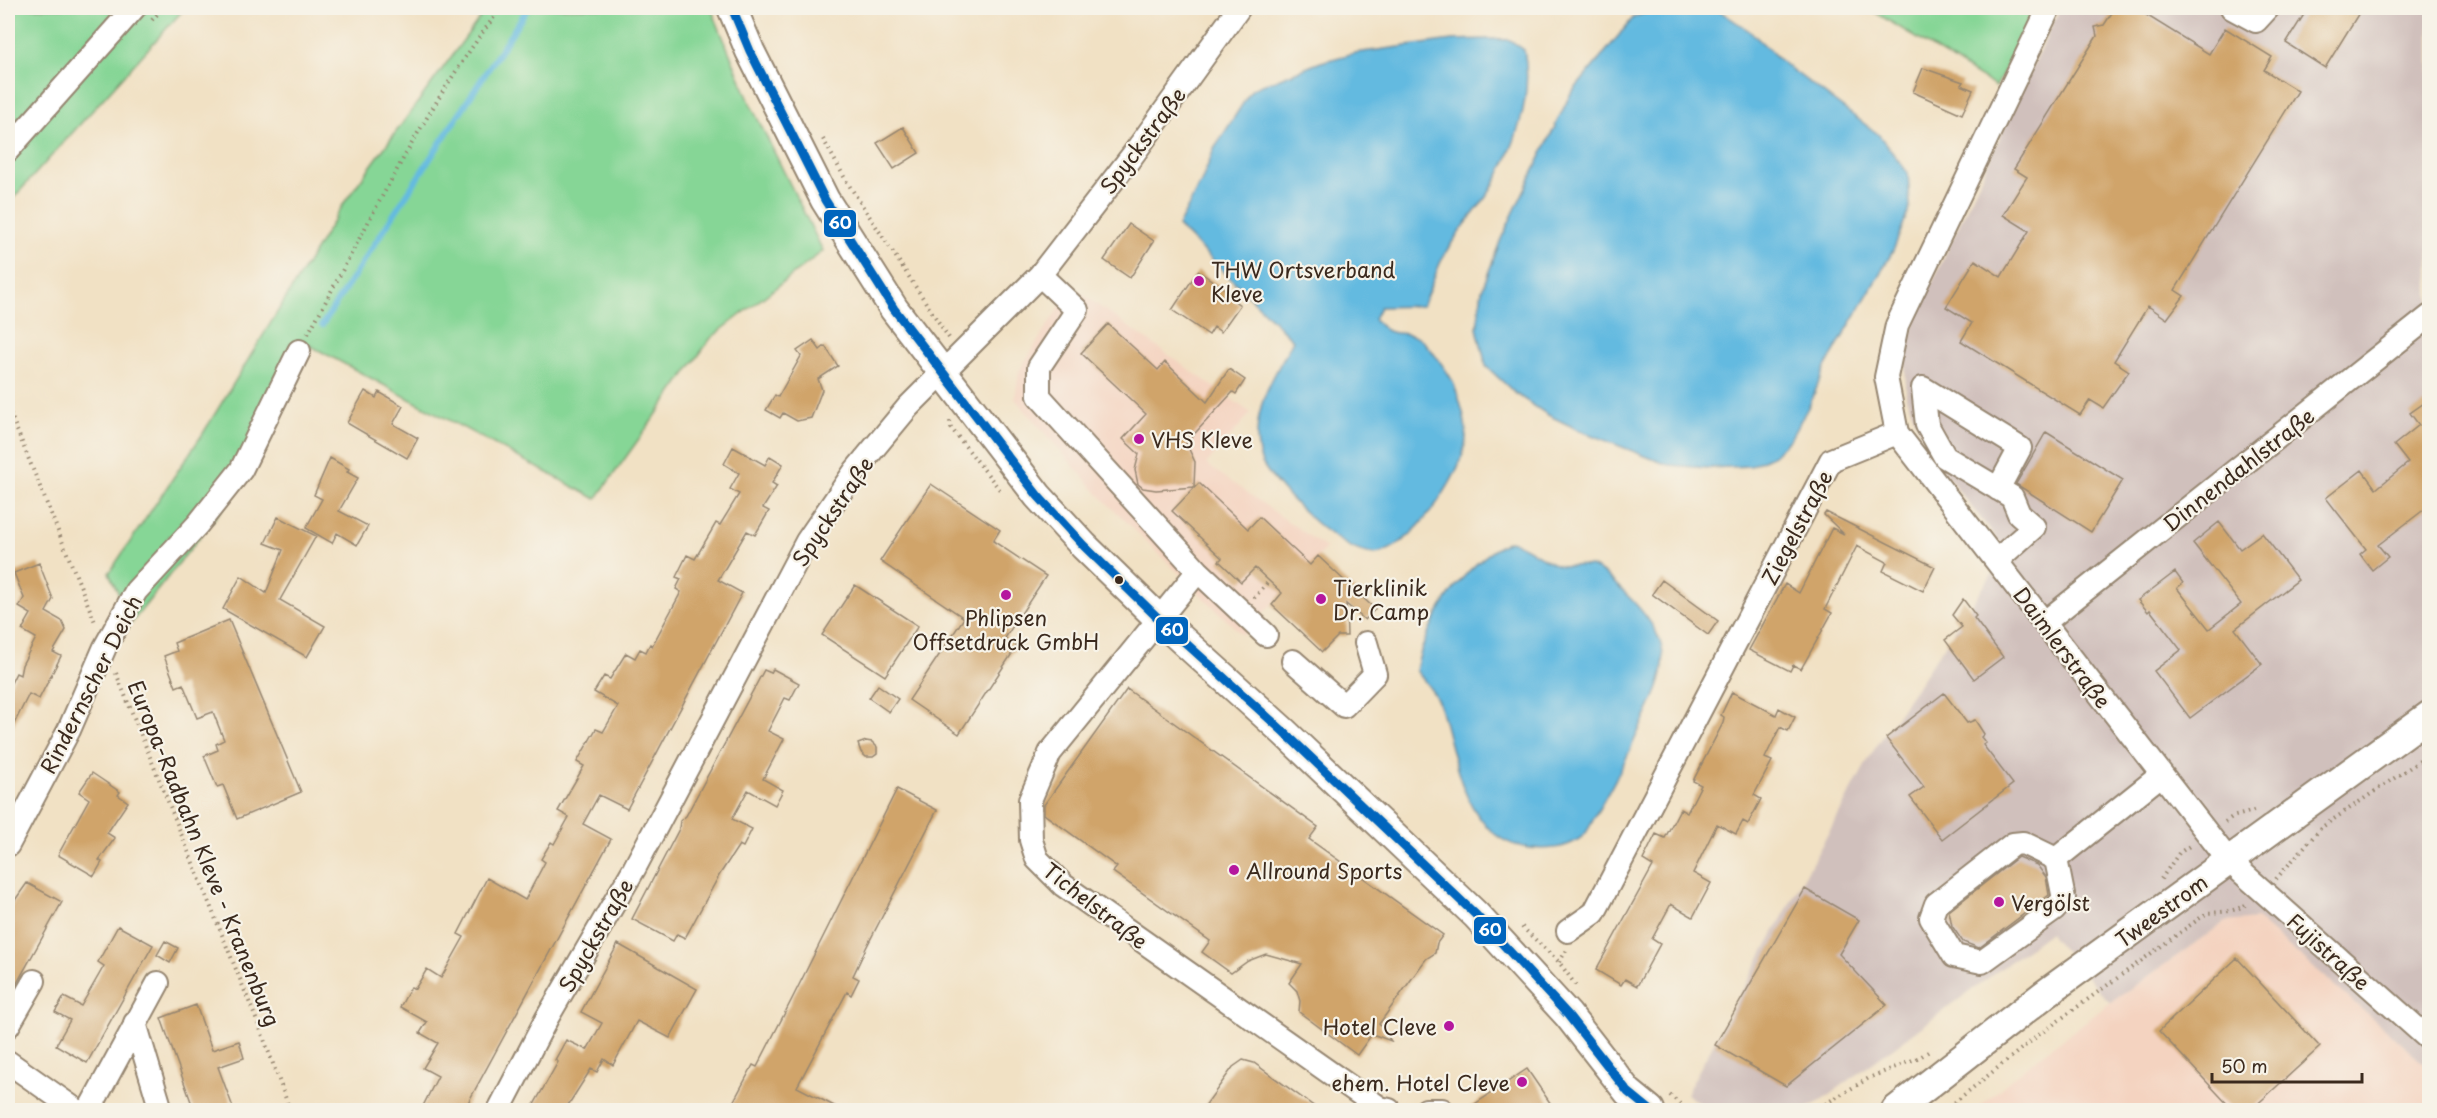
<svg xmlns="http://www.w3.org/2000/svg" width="2437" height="1118" viewBox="0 0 2437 1118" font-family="'Playpen Sans',sans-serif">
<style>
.built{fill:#f4d3c0}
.industrial{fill:#d0c0bc}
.green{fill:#86d696;stroke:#60805a;stroke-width:1.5}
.water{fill:#64bae0;stroke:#50727f;stroke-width:1.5}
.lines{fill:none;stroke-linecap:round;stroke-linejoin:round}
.stream{stroke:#64bae0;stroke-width:6}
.building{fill:#d0a46b}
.minor-casing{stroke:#968671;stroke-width:26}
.major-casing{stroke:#968671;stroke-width:32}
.path{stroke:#968671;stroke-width:4;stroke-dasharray:1.5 4.5;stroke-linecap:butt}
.minor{stroke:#fff;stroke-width:22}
.major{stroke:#fff;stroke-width:28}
.bus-1-casing{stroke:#f7f3e8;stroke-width:14}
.bus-1{stroke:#0065bd;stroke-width:9}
.poi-dot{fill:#b5179e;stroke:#f7f3e8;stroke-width:2}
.bus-dot{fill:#3b2a1e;stroke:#f7f3e8;stroke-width:2}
.labels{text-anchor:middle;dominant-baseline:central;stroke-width:4.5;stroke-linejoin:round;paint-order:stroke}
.street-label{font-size:21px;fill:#3b2a1e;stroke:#f7f3e8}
.poi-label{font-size:21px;fill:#3b2a1e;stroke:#f7f3e8;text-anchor:start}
.line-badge{stroke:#f7f3e8;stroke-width:2}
.badge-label{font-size:16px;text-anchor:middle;font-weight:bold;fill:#fff}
</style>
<rect width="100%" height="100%" fill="#f7f3e8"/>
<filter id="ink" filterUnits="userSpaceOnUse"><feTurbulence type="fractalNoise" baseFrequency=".0167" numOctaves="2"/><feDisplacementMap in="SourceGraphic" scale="12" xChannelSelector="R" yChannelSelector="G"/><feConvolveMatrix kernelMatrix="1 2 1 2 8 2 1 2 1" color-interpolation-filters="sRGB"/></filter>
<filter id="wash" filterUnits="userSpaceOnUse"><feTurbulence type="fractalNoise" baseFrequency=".008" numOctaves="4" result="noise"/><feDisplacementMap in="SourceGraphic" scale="24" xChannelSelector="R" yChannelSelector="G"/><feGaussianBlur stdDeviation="1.35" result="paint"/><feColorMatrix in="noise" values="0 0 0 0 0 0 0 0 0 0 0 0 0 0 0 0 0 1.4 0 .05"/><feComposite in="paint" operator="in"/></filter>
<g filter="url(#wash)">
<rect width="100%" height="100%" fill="#f1e1c4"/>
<path class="built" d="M1072 287 1251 413 1206 464 1326 548 1242 635 1100 496 1015 399 1019 371Z
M2257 919 2429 1067V1110H1976L2023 1069 2110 1003 2225 922Z"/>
<path class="industrial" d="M2060 8H2429V1067L2257 919 2225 922 2110 1003 2049 933 1821 1101 1803 1110H1709L1686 1094 1872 753 2007 552 1929 453 1906 398 1905 350 1921 307Z"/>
<path class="green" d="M8 8H185L8 204Z
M487 8H711L751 105 823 251 711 338 596 499 311 346 249 475 132 622 109 573 202 435 346 200Z
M1868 8H2036L1996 87Z"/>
<path class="water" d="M1660 8H1715L1751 32 1783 63 1878 134 1908 173 1910 207 1893 251 1825 367 1810 404 1790 439 1774 455 1750 466 1709 468 1668 465 1579 430 1548 415 1516 394 1486 366 1477 328 1482 290 1501 239 1570 95 1634 17Z
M1489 39 1510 40 1524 50C1534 96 1514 152 1490 191 1475 214 1455 234 1442 259 1435 274 1430 290 1422 306L1380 307 1374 319C1393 341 1398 328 1418 338 1427 342 1447 371 1452 380 1460 398 1469 427 1465 446 1458 480 1415 543 1380 553 1347 561 1280 492 1264 466 1259 459 1257 444 1257 436 1257 398 1277 372 1293 340L1178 226 1202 180 1214 149 1252 89 1321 62 1355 53 1452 40Z
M1509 541C1528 545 1539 559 1558 565 1569 568 1583 563 1593 567 1608 574 1619 588 1631 599 1685 655 1661 681 1634 741 1623 767 1610 790 1596 814 1593 820 1589 829 1585 834 1564 855 1518 852 1496 835 1458 805 1453 746 1439 704 1435 692 1423 680 1416 670 1427 620 1462 565 1509 541Z"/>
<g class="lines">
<path class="stream" d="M322 325 528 8"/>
</g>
<g id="blocks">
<path class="building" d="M2115 8H2135L2209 54 2225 28 2272 57 2264 70 2298 91 2175 290 2184 296 2167 319 2148 306 2114 361 2129 371 2103 408 2090 400 2080 415 1961 341 1972 323 1946 307 1975 260 2001 277 2029 231 2003 215 2027 177 2014 169 2097 36 2095 27 2104 25Z
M2308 8H2362L2325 68 2286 43Z
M1923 68 1963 82 1961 85 1973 90 1962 114 1913 92Z
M903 127 919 153 894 169 877 143Z
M1129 224 1154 241 1130 278 1104 260Z
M1198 271 1235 296 1233 300 1240 305 1221 332 1214 327 1209 335 1172 310Z
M1108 324 1158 370 1165 362 1207 402 1229 369 1245 380 1236 394 1233 392 1186 443 1195 462 1194 487 1156 490 1143 488 1138 484 1135 470 1139 454 1123 439 1146 414 1081 353Z
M813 340 820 350 825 346 838 366 818 379 822 390 811 418 797 421 783 413 780 418 766 410 775 395 778 397 801 356 797 351Z
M365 391 376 398 379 392 403 406 393 424 418 438 407 458 347 423Z
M2430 399V505L2378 545 2388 557 2372 570 2360 554 2366 549 2326 498 2362 470 2376 489 2408 463 2394 445 2419 425 2410 413Z
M2046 432 2123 480 2091 532 2016 484Z
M733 447 765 465 770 456 783 464 772 483 777 486 763 508 769 511 755 535 747 531 718 580 742 593 627 809 599 795 583 824 611 839 464 1110H421L438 1076 423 1068 438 1043 420 1033 427 1022 400 1007 411 987 415 989 427 969 441 978 464 937 458 934 487 878 525 900 545 862 541 859 551 842 554 844 569 817 558 811 584 766 577 762 596 729 603 732 618 706 594 692 604 676 610 679 626 653 635 658 640 649 646 652 650 644 652 646 681 592 676 589 681 579 676 577 687 555 695 559 716 523 720 525 739 494 730 489 739 473 724 464Z
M330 458 349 469 347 472 358 478 339 511 368 526 357 545 337 533 332 543 306 528 322 499 314 495Z
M1199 483 1248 529 1259 517 1310 565 1318 556 1375 609 1365 620 1346 604 1347 636H1338L1322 652 1272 605 1282 593 1255 568 1241 582 1219 561 1222 558 1172 511Z
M931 484 1000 530 993 541 1046 576 1005 638 1017 646 959 734 909 700 964 618 880 561Z
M1826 512 1935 567 1923 591 1883 571 1887 562 1857 546 1825 609 1832 613 1801 669 1793 665 1790 671 1749 650 1785 584 1799 593 1832 528 1844 534 1824 515Z
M278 517 316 536 280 600 325 626 307 657 223 609 241 576 266 593 283 550 265 543Z
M2219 522 2240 549 2262 533 2298 580 2235 629 2262 664 2190 718 2154 671 2181 650 2150 610 2148 612 2138 600 2175 572 2183 583 2177 588 2209 629 2241 604 2193 543Z
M39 563 53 599 46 612 62 621 66 630 53 652 61 656 39 699 29 694 8 736V689L16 673 20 675 22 665 36 638 22 630 31 614 19 607 24 598 14 573Z
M1662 580 1718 621 1708 635 1652 594Z
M855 585 918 626 885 676 822 635Z
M1963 599 1976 616 1974 618 2003 657 1974 679 1945 640 1962 627 1952 615Z
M229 620 301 792 237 819 223 785 217 787 204 756 218 750 216 744 224 740 213 712 197 718 183 684 176 687 164 656 177 651 174 643Z
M773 669 799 683 790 700 785 698 768 731 784 739 763 779 783 790 775 805 748 790 732 819 752 829 743 847 739 845 720 874 685 938 677 934 673 941 632 919 679 829 680 821 686 816 764 670 771 673Z
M878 685 898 699 889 712 869 698Z
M1127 689 1318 827 1309 839 1443 935 1437 943 1435 953 1426 959 1379 1024 1391 1041 1372 1034 1357 1055 1299 1012 1300 1001 1297 991 1289 983 1302 964 1266 954 1248 961 1231 973 1202 952 1210 941 1113 872 1117 867 1044 814V805Z
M1732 692 1776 715 1779 708 1795 717 1788 731 1780 727 1765 758 1772 761 1754 795 1761 799 1748 824 1743 821 1736 834 1717 824 1693 873 1711 883 1693 917 1671 904 1652 939 1660 944 1637 986 1625 979 1621 985 1596 970 1653 866 1643 860 1656 834 1665 838 1680 809 1687 813 1701 785 1693 781 1723 723 1724 717 1721 715Z
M1944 693 1967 723 1975 720 1984 734 1981 737 1986 743 1983 745 2013 784 1942 839 1910 797 1924 787 1886 738Z
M866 741 872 742 877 747V754L873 757H866L861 752 858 744Z
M92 773 120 792 118 795 128 802 107 833 115 838 99 860 102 862 94 876 58 855 89 799 79 792Z
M897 789 937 810 866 948 853 976 859 979 851 995 847 992 797 1087 842 1110H729L753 1065 757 1067 792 999Z
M2018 857 2037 865 2046 877 2049 895 1979 948 1963 942 1952 926 1949 911Z
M27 883 62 902 8 999V910Z
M1805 889 1859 920 1839 954 1887 1005 1786 1086 1715 1045Z
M118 926 153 945 87 1063 56 1045 70 1020 55 1012 64 997 81 1006 104 966 98 962Z
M165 941 178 948 170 963 157 955Z
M618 944 697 989 670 1038 637 1021 613 1065 604 1059 597 1072 591 1069 565 1110H531L558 1062 555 1060 566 1040 587 1050 602 1023 581 1012Z
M2237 958 2320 1047 2251 1110H2233L2159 1031Z
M196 1005 212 1050 239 1041 244 1058 218 1067 234 1110H194L161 1018Z
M1243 1060 1254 1063 1319 1110H1202L1233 1067Z
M1527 1069 1555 1110H1466Z"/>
</g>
</g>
<g filter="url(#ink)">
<use href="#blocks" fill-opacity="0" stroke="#968671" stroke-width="1.5"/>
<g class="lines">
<g class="minor-casing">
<path id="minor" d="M2232 8 2256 21 2268 8
M8 150 134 8
M1040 275 1077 310 1039 367V396L1198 571 1266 635
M1897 433 2229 861 2430 1040
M1997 560 2034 527 2019 514 2012 497 1945 457 1927 425 1923 388 2020 448 1998 489
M1198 571 1050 753 1030 800 1031 840 1037 859 1063 885 1380 1108 1389 1110
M2045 622 2430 316
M1293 661 1344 706 1375 674 1366 643
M8 845 69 730 105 647 136 591 198 524 241 470 299 351
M2056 859 2023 843 2013 844 1936 904 1931 918 1954 956 1982 962 2054 910 2064 899 2056 859 2161 775
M1568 931 1594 913 1831 460 1897 433 1886 377 1897 325 2049 8
M135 1023 161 1110
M8 1026 34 981
M8 1062 76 1110
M89 1110 158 983
M499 1110 547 1018 634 869 807 541 855 471 908 407 1040 275 1132 156 1239 8
M1426 1110H1442"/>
</g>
<g class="major-casing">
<path id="major" d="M732 8 750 51 825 200 894 309 1038 496 1084 546 1158 618 1284 732 1476 915 1568 1015 1628 1092 1650 1110
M1896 1110 2045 994 2430 715"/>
</g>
<path class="path" d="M152 20 163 8
M823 139 847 182 949 338
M8 177 15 169
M308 334C367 227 426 104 501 8
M8 408 95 622
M950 421 951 428 1000 490
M1254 598 1269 581
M116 673 261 1031 290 1110
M2225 822 2232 817 2257 810
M2161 879 2179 853 2191 845
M2276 879 2322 827 2430 754
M1522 927 1559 962 1577 987
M1559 962 1567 950
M1670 1095 1687 1110
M1815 1110 1869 1078 1920 1057 1931 1050
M1945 1110 2040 1034 2207 913C2222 912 2236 912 2248 903"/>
<use href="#minor" class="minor"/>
<use href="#major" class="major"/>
<g class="bus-1-casing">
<path id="bus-1" d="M732 8 750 51 825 200 894 309 1038 496 1084 546 1158 618 1284 732 1476 915 1568 1015 1628 1092 1650 1110"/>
</g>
<use href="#bus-1" class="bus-1"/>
</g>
</g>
<g class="poi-dot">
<circle cx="1199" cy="281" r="6"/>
<circle cx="1139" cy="439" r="6"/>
<circle cx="1006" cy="595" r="6"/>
<circle cx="1321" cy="599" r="6"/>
<circle cx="1234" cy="870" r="6"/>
<circle cx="1999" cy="902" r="6"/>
<circle cx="1449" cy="1026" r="6"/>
<circle cx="1522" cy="1082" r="6"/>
</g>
<circle class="bus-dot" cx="1119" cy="580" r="5"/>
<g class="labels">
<g class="street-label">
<text transform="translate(1142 140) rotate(-53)">Spyckstraße</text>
<text transform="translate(2238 469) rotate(-38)">Dinnendahlstraße</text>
<text transform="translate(832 511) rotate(-56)">Spyckstraße</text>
<text transform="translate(1796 527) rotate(-62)">Ziegelstraße</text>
<text transform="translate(2063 647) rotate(53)">Daimlerstraße</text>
<text transform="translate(90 684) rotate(-63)">Rindernscher Deich</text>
<text transform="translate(205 853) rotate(68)">Europa-Radbahn Kleve - Kranenburg</text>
<text transform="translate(1096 905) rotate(38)">Tichelstraße</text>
<text transform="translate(2161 910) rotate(-36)">Tweestrom</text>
<text transform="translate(595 935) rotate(-60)">Spyckstraße</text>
<text transform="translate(2329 951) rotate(42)">Fujistraße</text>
</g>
<g class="poi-label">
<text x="1211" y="269">THW Ortsverband<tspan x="1211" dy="24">Kleve</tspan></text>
<text x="1151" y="439">VHS Kleve</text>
<text x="1333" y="587">Tierklinik<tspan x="1333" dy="24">Dr. Camp</tspan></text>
<text x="1006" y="617" text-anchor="middle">Phlipsen<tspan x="1006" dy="24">Offsetdruck GmbH</tspan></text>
<text x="1246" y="870">Allround Sports</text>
<text x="2011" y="902">Vergölst</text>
<text x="1437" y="1026" text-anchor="end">Hotel Cleve</text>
<text x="1510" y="1082" text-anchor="end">ehem. Hotel Cleve</text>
</g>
</g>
<g class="line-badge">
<rect x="823" y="209" width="34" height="29" rx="6" fill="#0065bd"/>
<rect x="1155" y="616" width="34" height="29" rx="6" fill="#0065bd"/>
<rect x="1473" y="916" width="34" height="29" rx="6" fill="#0065bd"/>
</g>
<g class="badge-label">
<text x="840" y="229">60</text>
<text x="1172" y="636">60</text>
<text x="1490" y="936">60</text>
</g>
<rect width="2437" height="1118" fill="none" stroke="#f7f3e8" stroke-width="30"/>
<path d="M2212 1073v9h150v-9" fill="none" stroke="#3b2a1e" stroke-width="3"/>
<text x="2221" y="1073" font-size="18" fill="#3b2a1e" stroke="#f7f3e8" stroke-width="4.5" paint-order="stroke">50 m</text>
</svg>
